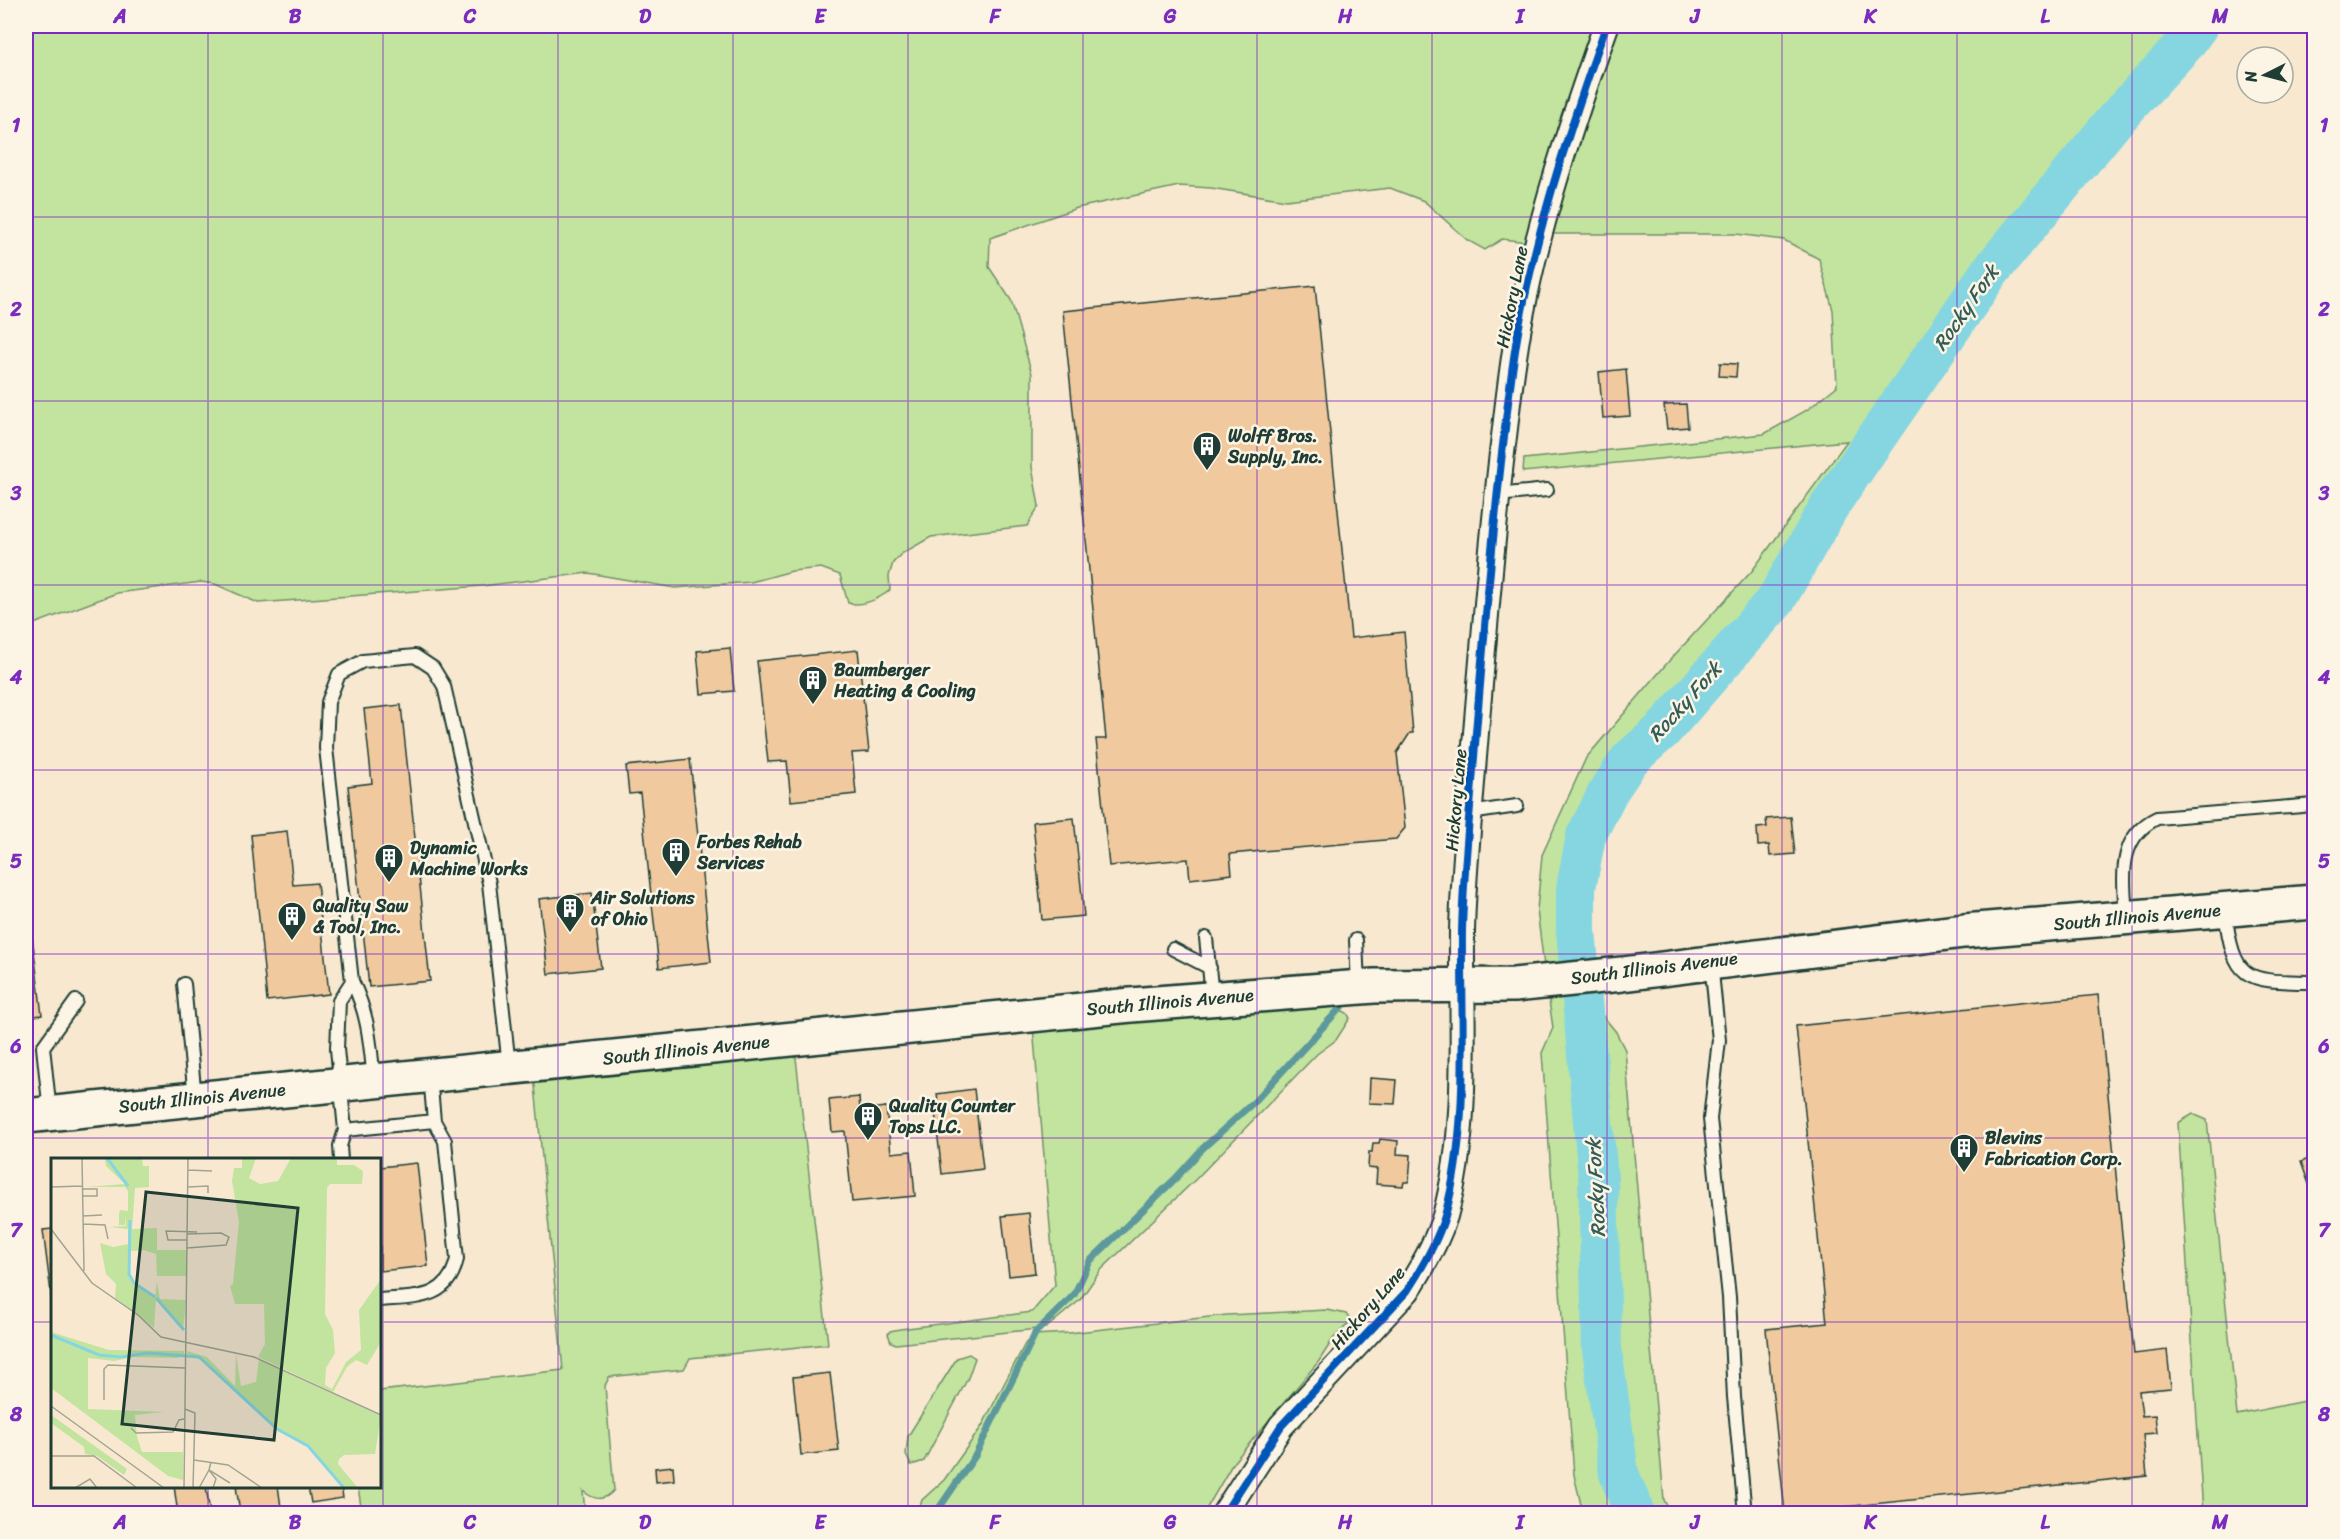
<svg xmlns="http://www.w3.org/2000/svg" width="2340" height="1539" viewBox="0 0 2340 1539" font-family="Sriracha,sans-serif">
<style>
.green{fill:#c2e49e;stroke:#709069;stroke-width:1.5}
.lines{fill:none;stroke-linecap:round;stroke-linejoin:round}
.stream{stroke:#5d999c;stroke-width:7}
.river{stroke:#86d6e1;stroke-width:40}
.building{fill:#f0c99f;stroke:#1f3d34;stroke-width:1.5}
.lane-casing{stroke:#1f3d34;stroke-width:16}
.street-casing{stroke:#1f3d34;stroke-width:28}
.secondary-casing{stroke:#1f3d34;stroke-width:38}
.lane{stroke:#fcf5e5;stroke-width:12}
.street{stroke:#fcf5e5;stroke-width:24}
.secondary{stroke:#fcf5e5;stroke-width:33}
.cycleway-casing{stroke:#fcf5e5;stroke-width:11}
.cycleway{stroke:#0057b8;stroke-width:8}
.grid{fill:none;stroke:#7b2cbf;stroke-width:1.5;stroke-opacity:0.55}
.labels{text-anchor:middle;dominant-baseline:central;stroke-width:5;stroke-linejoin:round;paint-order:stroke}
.street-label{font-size:18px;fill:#1f3d34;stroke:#fcf5e5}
.poi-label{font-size:18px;font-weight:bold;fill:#1f3d34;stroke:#fcf5e5;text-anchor:start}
.water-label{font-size:20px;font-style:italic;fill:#345c57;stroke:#fcf5e5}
.inset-river{fill:none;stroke:#86d6e1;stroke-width:3}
.inset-road{fill:none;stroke:#a1a492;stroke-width:1.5}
.view{fill:#1f3d34;fill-opacity:0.15;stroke:#1f3d34;stroke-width:3}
.inset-edge{fill:none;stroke:#1f3d34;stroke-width:3}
.neatline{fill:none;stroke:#7b2cbf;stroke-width:2}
.grid-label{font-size:20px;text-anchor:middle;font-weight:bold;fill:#7b2cbf}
</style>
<rect width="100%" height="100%" fill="#f8e8d0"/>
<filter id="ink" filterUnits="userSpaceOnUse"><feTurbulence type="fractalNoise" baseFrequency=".0167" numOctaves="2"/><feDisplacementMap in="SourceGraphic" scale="12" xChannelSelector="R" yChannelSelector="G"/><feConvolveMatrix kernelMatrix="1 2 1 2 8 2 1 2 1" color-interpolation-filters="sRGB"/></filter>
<g filter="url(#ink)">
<path class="green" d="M26 26H1596L1546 164 1527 242 1502 239 1485 250 1467 240 1424 201 1390 188 1286 200 1211 188 1179 186 1077 208 990 238 989 267 1011 300 1032 374V467L1039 506 1027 526 931 537 901 554 893 563 889 576 890 590C879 599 862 607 848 603L840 575 821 568 792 571 751 582 675 588 588 573 482 586 258 603 215 584 201 582 117 593 26 627Z
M1618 26H2198L2185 44 2115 120 1989 273 1830 505 1776 600 1662 731 1630 760 1608 792 1586 836 1576 888 1579 963 1544 966 1537 910 1542 855 1586 758 1669 661 1752 571 1847 441 1523 472 1524 459 1764 434 1807 410 1837 386 1833 310 1819 259 1784 240 1736 234H1552L1563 192Z
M1598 989 1599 1011 1616 1032 1625 1050 1664 1500 1671 1513H1583L1574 1475 1542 1053 1553 1028 1548 994Z
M1340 1000 1341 1010 1347 1013 1350 1018 1336 1040 1317 1054 1196 1179 1100 1271 1080 1300 1046 1328 896 1344 891 1342 888 1334 890 1331 900 1329 1032 1312 1055 1285 1033 1027Z
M795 1049 828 1344 690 1358 684 1369 609 1377 605 1386 614 1490C604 1502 594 1500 583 1491L585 1513H362L358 1487 380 1486V1391L563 1370 534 1076Z
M2193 1114 2207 1120 2237 1415 2314 1399V1513H2203L2178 1123Z
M1327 1310 1346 1314 1352 1320 1333 1339 1319 1361 1233 1463 1204 1513H918L922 1500 944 1480 982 1426 1025 1344 1033 1335 1069 1333 1227 1315Z
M969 1354 975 1358 968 1378 924 1461 911 1465 906 1455 908 1436 957 1358Z"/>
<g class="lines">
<path class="stream" d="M1035 1333 1074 1295 1090 1261 1176 1178 1203 1148 1255 1101 1343 1005
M935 1514 975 1456 1035 1334"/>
<path class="river" d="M1635 1514 1619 1474 1602 1349 1598 1178 1576 931V888L1586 836 1608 792 1630 759 1662 731 1776 600 1830 505 1989 273 2115 120 2185 44 2198 26"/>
</g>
<path class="building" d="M1315 286 1351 638 1404 632 1413 733H1410L1397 753 1405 828 1396 839 1230 854 1232 874 1190 879 1188 859 1109 866 1096 739H1106L1063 311Z
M1720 363 1737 364 1736 377 1719 376Z
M1626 369 1630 416 1603 418 1599 372Z
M1686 404 1688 427 1667 429 1664 405Z
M730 648 734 691 701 694 697 651Z
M858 650 869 752 852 753 856 794 791 801 787 761 768 762 757 661Z
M401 705 430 981 369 987 348 786 372 783 364 709Z
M690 759 711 962 659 968 640 793 629 794 626 766Z
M1791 817 1795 854 1770 856 1769 845 1758 846 1757 828 1767 827 1766 819Z
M1074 818 1084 916 1042 920 1033 822Z
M287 831 293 885 317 883 329 994 267 1001 251 835Z
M26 888 42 1015 26 1017Z
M592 893 601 968 548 974 539 899Z
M2098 995 2134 1354 2167 1350 2171 1388 2139 1391 2142 1416 2155 1415 2157 1433 2143 1434 2147 1476 1785 1513 1766 1329 1827 1323 1796 1026Z
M1370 1078 1397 1080 1395 1104 1369 1103Z
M974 1089 983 1169 942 1174 935 1112 939 1111 937 1094Z
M859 1097 860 1110 886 1107 891 1153 911 1151 915 1196 852 1202 845 1131 832 1132 829 1100Z
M1380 1139 1398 1141 1397 1154 1411 1155 1409 1182H1404L1403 1186 1376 1184 1377 1169 1368 1168 1369 1152H1372L1373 1143H1379Z
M2314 1157V1198L2301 1162Z
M417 1163 428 1266 380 1271V1167Z
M1029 1213 1035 1273 1009 1276 1002 1216Z
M52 1229V1301L43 1230Z
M830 1373 839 1451 801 1455 793 1377Z
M673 1466 674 1480 656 1482 655 1468Z
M174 1486H206L210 1514H178Z
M236 1486H278L281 1507 240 1513Z
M308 1486H341L343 1498 311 1503Z
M878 1511H900V1514H878Z"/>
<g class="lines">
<g class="lane-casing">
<path id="lane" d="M1497 495 1547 490
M1470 813 1517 806
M2225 911C2234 984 2247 981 2314 982
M2126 918C2124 879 2116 838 2157 818L2314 805
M1206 938 1212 996
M1356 940 1358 986
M1173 949 1210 968
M1711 963 1719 1040 1710 1119 1729 1297 1734 1397 1745 1514
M184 984 195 1098
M374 1080C370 1043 369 1016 352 981L326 748 328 702 339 674 363 661 415 656 433 668 444 686 489 883 509 1066
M50 1112 43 1047 76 1001
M345 1130 434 1121
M341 1160 340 1146 345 1130 337 1049 339 1001 352 981
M380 1300C414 1297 448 1301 457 1259L445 1141 434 1121 430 1076"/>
</g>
<g class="street-casing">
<path id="street" d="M1224 1514 1281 1426 1407 1291C1422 1268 1437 1242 1445 1216 1470 1124 1461 1025 1462 931 1463 886 1467 841 1471 795 1480 681 1489 567 1502 453 1508 406 1512 358 1522 311 1541 214 1573 119 1606 26"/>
</g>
<g class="secondary-casing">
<path id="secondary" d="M26 1116 1131 1005 1374 986 1514 985 1622 974 1964 931 2314 902"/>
</g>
<use href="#lane" class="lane"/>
<use href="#street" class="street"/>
<use href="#secondary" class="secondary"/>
<g class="cycleway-casing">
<path id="cycleway" d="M1224 1514 1281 1426 1407 1291C1422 1268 1437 1242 1445 1216 1470 1124 1461 1025 1462 931 1463 886 1467 841 1471 795 1480 681 1489 567 1502 453 1508 406 1512 358 1522 311 1541 214 1573 119 1606 26"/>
</g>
<use href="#cycleway" class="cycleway"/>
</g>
</g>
<path class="grid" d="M208 26V1160M383 26V1514M558 26V1514M733 26V1514M908 26V1514M1083 26V1514M1257 26V1514M1432 26V1514M1607 26V1514M1782 26V1514M1957 26V1514M2132 26V1514M26 217H2314M26 401H2314M26 585H2314M26 770H2314M26 954H2314M26 1138H2314M26 1322H52M380 1322H2314M208 1486V1514"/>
<defs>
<g id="building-pin" transform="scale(1.5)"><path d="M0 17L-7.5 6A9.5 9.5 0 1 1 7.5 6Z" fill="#1f3d34" stroke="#fcf5e5"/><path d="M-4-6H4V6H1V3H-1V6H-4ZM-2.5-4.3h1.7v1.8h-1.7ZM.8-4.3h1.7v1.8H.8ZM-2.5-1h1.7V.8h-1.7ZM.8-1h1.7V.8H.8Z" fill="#fff"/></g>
</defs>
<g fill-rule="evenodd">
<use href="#building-pin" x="1207" y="446"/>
<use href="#building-pin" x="813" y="680"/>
<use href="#building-pin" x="676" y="852"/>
<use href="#building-pin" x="389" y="858"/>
<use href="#building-pin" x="570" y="908"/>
<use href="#building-pin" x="292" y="916"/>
<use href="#building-pin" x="868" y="1116"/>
<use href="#building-pin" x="1964" y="1148"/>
</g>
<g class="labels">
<g class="street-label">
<text transform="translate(1512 297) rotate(-79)">Hickory Lane</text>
<text transform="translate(1456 800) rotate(-85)">Hickory Lane</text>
<text transform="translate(2137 917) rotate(-5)">South Illinois Avenue</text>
<text transform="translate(1654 968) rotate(-7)">South Illinois Avenue</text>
<text transform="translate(1170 1002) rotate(-5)">South Illinois Avenue</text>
<text transform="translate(686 1050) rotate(-6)">South Illinois Avenue</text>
<text transform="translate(202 1098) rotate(-6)">South Illinois Avenue</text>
<text transform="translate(1368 1308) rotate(-49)">Hickory Lane</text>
</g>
<g class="poi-label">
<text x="1228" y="436">Wolff Bros.<tspan x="1228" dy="21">Supply, Inc.</tspan></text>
<text x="834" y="670">Baumberger<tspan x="834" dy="21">Heating &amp; Cooling</tspan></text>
<text x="697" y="842">Forbes Rehab<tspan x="697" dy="21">Services</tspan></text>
<text x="410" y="848">Dynamic<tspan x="410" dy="21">Machine Works</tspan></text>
<text x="591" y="898">Air Solutions<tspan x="591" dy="21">of Ohio</tspan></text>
<text x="313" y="906">Quality Saw<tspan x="313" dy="21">&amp; Tool, Inc.</tspan></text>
<text x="889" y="1106">Quality Counter<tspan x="889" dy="21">Tops LLC.</tspan></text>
<text x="1985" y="1138">Blevins<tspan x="1985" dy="21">Fabrication Corp.</tspan></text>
</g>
<g class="water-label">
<text transform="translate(1966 308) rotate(-55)">Rocky Fork</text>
<text transform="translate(1685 702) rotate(-48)">Rocky Fork</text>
<text transform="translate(1596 1188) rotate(-93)">Rocky Fork</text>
</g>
</g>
<g transform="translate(51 1158)">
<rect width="330" height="330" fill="#f8e8d0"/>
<path d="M54 0H91L92 8H98V29L84 30 81 71 106 70V92H135V118H106L105 96 93 92 80 93 79 115 84 125 104 139 106 124 109 141 135 142 132 173 105 140 103 170 64 140 65 126 55 116 49 85 62 89 77 86V71L58 69 75 68V57L74 67H68V56L69 52 77 53V33L74 29H35L74 26 55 8ZM191 0H205L198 20 209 26 227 23 240 0H286V7H303L312 13 311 26H279L276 30 274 156 282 172 284 195 275 210 274 227 281 231 295 204 310 192 308 152 330 121V184L316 207 305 202 296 209 282 234 207 199 214 186 213 146H184L179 128 182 126 188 64 181 23 183 10H191ZM0 174 58 192 133 193V198L126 200 82 199 63 203 37 200V251L113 254 84 257 86 279 91 294H132V322L117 318 0 230ZM136 193 156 199 184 228 185 196 190 228 205 224 208 201 330 258 324 296 293 297 288 301 287 306 307 330H293L257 288 226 271 155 204 136 196ZM0 257 76 311 73 317 46 298 34 296 33 289 0 265Z" fill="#c2e49e"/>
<path class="inset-river" d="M56 0 77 28M79 62 78 116 83 125 104 139M105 140 133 172M0 177 48 197 70 199 97 195 148 199 226 271 257 288 293 330"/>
<path class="inset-road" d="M31 0 33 113M137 12 161 13M0 29 31 28M137 29 157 28V35M31 31H46V38H31M32 58 51 57M32 66 54 67 57 81M0 71 41 125 87 157 110 179 203 199 330 257M136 82H117L115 73 146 74M136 90 175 87 178 79 170 75 136 76M53 242V211L57 207 134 210M0 248 113 330M134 251 144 255 142 330M80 270 85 275 122 274 128 262 133 261M0 298H43L86 330M143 302 177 307 211 330M160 304 158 312 179 325M24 330 39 321 46 330M133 330 137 0M148 330 158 312 165 321 162 330"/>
<path class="view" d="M95 34 247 50 223 282 71 266Z"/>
<rect width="330" height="330" class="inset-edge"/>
</g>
<rect width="2340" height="1539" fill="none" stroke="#fcf5e5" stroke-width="66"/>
<g transform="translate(2265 75) rotate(264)"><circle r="28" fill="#fcf5e5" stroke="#a4ab9e" stroke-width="1.5"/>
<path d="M0-4.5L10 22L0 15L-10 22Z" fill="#1f3d34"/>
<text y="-9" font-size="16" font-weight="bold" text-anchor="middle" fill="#1f3d34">N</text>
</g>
<rect x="33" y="33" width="2274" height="1473" class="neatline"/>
<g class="grid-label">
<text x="120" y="23">A</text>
<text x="295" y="23">B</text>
<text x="470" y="23">C</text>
<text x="645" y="23">D</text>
<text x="820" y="23">E</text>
<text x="995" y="23">F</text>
<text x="1170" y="23">G</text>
<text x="1345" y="23">H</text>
<text x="1520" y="23">I</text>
<text x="1695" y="23">J</text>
<text x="1870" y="23">K</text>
<text x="2045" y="23">L</text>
<text x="2220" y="23">M</text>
<text x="16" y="132">1</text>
<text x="2324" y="132">1</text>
<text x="16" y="316">2</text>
<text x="2324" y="316">2</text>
<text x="16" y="500">3</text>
<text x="2324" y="500">3</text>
<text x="16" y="684">4</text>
<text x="2324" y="684">4</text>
<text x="16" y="868">5</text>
<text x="2324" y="868">5</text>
<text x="16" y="1053">6</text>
<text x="2324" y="1053">6</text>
<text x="16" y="1237">7</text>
<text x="2324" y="1237">7</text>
<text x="16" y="1421">8</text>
<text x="2324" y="1421">8</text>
<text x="120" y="1529">A</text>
<text x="295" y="1529">B</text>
<text x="470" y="1529">C</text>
<text x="645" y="1529">D</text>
<text x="820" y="1529">E</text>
<text x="995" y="1529">F</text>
<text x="1170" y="1529">G</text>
<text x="1345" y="1529">H</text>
<text x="1520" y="1529">I</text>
<text x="1695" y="1529">J</text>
<text x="1870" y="1529">K</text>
<text x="2045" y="1529">L</text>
<text x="2220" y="1529">M</text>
</g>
</svg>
